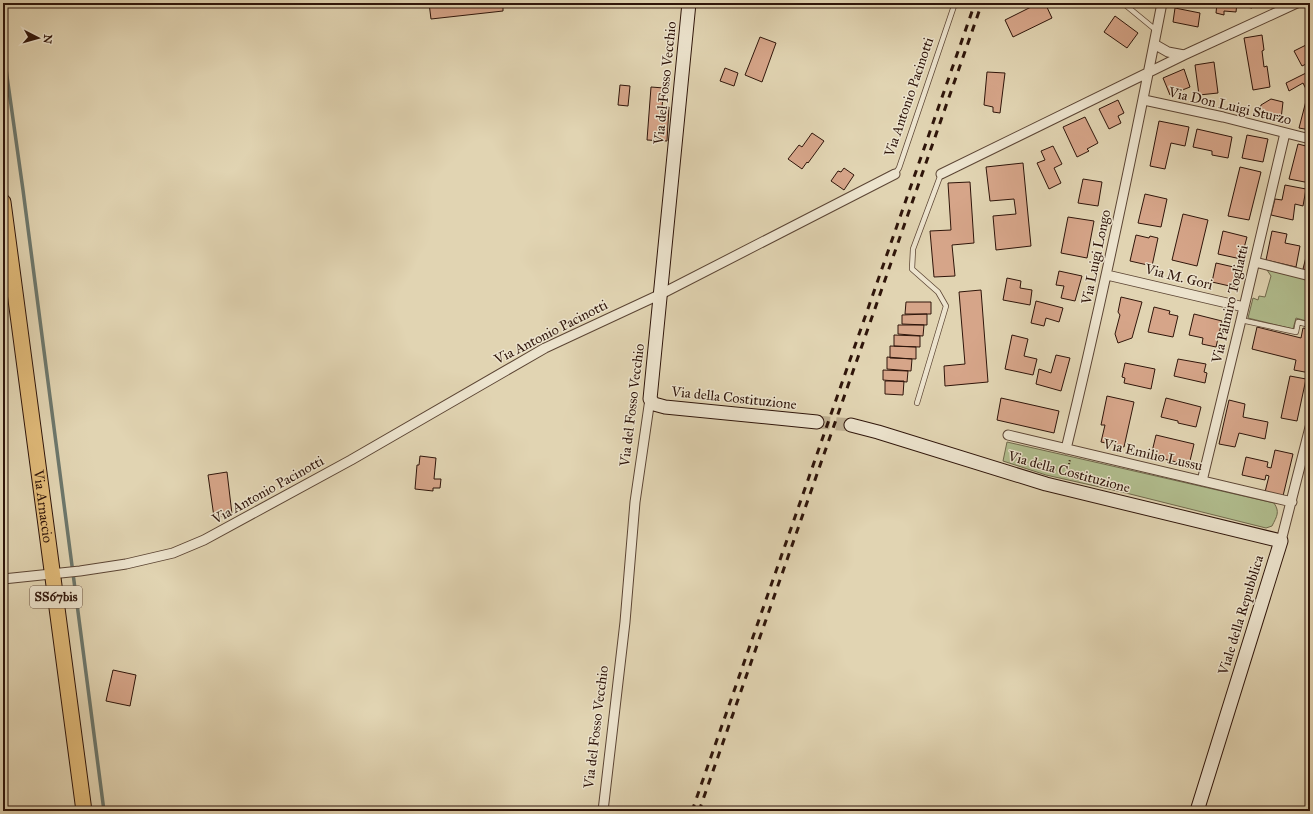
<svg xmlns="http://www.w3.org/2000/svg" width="1313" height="814" viewBox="0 0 1313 814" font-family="'IM FELL Great Primer',serif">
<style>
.green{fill:#b1bd8e;stroke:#70694c}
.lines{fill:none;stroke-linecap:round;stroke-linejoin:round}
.stream{stroke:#6c776c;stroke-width:3.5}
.canal{stroke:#94b8ae;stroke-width:12}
.building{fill:#d6a589;stroke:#2f150a}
.secondary-tunnel{stroke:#bdae90;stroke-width:13;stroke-dasharray:13 6;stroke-linecap:butt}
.lane-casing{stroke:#5c4534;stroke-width:6}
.street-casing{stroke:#5c4534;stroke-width:11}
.secondary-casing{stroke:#2f150a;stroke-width:15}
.primary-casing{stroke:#2f150a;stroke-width:17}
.path{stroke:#2f150a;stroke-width:2;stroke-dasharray:1 2;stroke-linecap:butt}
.lane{stroke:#ece3cd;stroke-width:4.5}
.street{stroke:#ece3cd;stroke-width:9}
.secondary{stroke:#ece3cd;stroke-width:13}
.primary{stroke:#e0ba79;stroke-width:15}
.rail{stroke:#2f150a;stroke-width:3;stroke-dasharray:7 7;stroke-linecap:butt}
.labels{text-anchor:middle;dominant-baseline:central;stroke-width:3;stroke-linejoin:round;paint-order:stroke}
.shield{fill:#ece3cd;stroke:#685344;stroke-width:1}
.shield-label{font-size:13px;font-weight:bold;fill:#2f150a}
.street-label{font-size:14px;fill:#2f150a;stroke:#ece3cd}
</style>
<rect width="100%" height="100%" fill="#e1d4b2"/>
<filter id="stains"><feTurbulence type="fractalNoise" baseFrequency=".005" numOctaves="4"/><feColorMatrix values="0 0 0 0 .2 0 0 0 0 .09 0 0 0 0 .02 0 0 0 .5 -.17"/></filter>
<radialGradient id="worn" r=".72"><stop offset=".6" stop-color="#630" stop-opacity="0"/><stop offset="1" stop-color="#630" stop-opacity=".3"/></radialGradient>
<path class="green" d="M1265 267 1310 279V322L1296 318 1293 329 1248 318 1253 298 1258 300 1259 296 1265 297 1271 276Z
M1007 442 1274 503C1280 512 1277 516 1272 526L1266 528 1122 492 1046 475 1003 461Z"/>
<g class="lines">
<path class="stream" d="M3 48 23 190 104 811"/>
<path class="canal" d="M3 810V811"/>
</g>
<path class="building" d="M429 3H503V11L431 19Z
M1039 3H1045L1052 18 1013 37 1005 20Z
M1217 3H1237L1236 12 1224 11V15L1216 13Z
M1241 3H1262L1261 6 1252 5V8L1241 6Z
M1175 8 1200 13 1198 27 1173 22Z
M1115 16 1138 33 1127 48 1104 32Z
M1262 35 1264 50 1262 51 1264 67 1267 66 1270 87 1253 90 1244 38Z
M760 37 776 43 762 82 745 75Z
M1310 43V62L1302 66 1294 51Z
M1214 62 1218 93 1199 95 1195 65Z
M725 68 738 73 734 86 720 81Z
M1184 69 1190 87 1170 95 1163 78Z
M1310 71V87L1306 89 1303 83 1289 91 1286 83Z
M987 72 1005 73 1000 113 993 112V107L984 105Z
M620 85 630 86 628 106 618 105Z
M651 87 664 88 662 107H669L667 141 647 140Z
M1271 99 1283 102 1281 119 1259 114 1261 105Z
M1118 100 1124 113 1118 116 1121 123 1109 129 1099 109Z
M1306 101 1310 102V130L1299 128Z
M1085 117 1098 143 1087 149 1089 151 1077 157 1063 127Z
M1159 121 1189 127 1185 146 1171 143 1165 169 1150 166Z
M1197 129 1232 137 1228 158 1212 155V151L1193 147Z
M812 133 824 141 808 163 807 162 802 169 788 159 799 145 802 147Z
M1247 135 1268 139 1263 162 1242 158Z
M1298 144 1310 147V183L1289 179Z
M1053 146 1062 164 1054 168 1061 183 1049 189 1037 163 1045 160 1041 151Z
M1023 163 1031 246 996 250 993 216 1016 214 1014 199 990 201 986 167Z
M1240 167 1261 172 1249 220 1228 216Z
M844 168 854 175 844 190 831 181 838 171 841 172Z
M1083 179 1102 182 1098 206 1078 203Z
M970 182 974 243 952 245 955 276 934 277 930 231 951 230 948 183Z
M1285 185 1306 189 1303 206 1295 204 1293 220 1271 215 1275 199 1282 200Z
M1145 194 1167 199 1161 227 1138 223Z
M1183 214 1208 220 1197 266 1172 260Z
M1068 217 1094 221 1087 258 1061 253Z
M1223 231 1247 237 1241 259 1218 254Z
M1272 231 1287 234 1285 243 1300 246 1296 267 1266 260Z
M1136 235 1149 238 1150 236 1158 238 1152 266 1130 261Z
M1308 249 1310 250V271L1303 269Z
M1216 263 1238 268 1234 287 1212 282Z
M1059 271 1082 276 1075 301 1061 298 1064 286 1056 285Z
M1007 278 1021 281 1020 288 1032 290 1030 305 1003 300Z
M981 290 988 382 945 386 944 366 965 364 959 292Z
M1121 297 1142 302 1132 338 1118 343 1115 334 1120 315 1118 312Z
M1036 301 1063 308 1059 322 1046 318 1044 326 1031 323Z
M906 302H931V314H905Z
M1154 307 1170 311 1169 314 1178 316 1173 337 1148 332Z
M927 314V325L902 324V315Z
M1194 314 1222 321 1216 347 1202 344 1203 338 1189 335Z
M898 325H924L923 336 898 334Z
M1257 327 1301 338 1303 328 1310 330V373L1294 370 1296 360 1252 349Z
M894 335 920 336V347L894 346Z
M1012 335 1028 339 1024 356 1037 359 1033 375 1005 369Z
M890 346 916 347V359L890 358Z
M1056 355 1070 358 1061 391 1036 384 1039 369 1051 373Z
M887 357 912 359 911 371 887 369Z
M1178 359 1206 364 1204 372 1207 373 1205 383 1174 376Z
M1125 363 1155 369 1151 389 1124 383 1125 378 1122 377Z
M883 370 908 371 907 382 883 380Z
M1290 376 1306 379 1297 421 1281 418Z
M885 381H904L903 395 885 394Z
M1107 396 1134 402 1124 447 1101 442 1105 425H1101Z
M1001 398 1059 411 1054 433 997 420Z
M1166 398 1201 407 1196 427 1178 423V421L1161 417Z
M1229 400 1245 404 1243 417 1268 422 1265 439 1239 433 1235 447 1219 444Z
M1156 435 1194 444 1189 465 1151 456Z
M1275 450 1293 454 1283 496 1265 492 1269 476 1266 475 1265 480 1242 475 1246 457 1268 462 1267 467 1271 468Z
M420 456 436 458 434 479H441L440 488H433V491L415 489 417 465H419Z
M227 472 232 514 214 517 208 475Z
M113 670 136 675 130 706 106 701Z"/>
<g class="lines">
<path class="secondary-tunnel" d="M817 422 851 425"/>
<g class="lane-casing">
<path id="lane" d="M1123 3 1157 31
M895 174 899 168 955 3
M1241 320 1296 332 1298 322 1310 325
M917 403 946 306 938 292 912 269 913 249 941 174"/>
</g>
<g class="street-casing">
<path id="street" d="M1154 44 1168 52 1184 55
M1144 100 1223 117 1310 139
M941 174 1184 55 1297 3
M1255 262 1310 276
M1107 275 1244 307
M1008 435 1292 502
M1066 449C1102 301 1133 152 1162 3
M1202 481 1241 320 1285 133
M1281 541 1310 427
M3 579 80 571 126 564 173 553 204 540 351 460 545 348 661 294 895 174
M603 811 625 622 635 502 650 399"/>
</g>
<g class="secondary-casing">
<path id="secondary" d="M689 3 650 399 654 404 665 407 817 422
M851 425 878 432 1046 484 1281 541 1197 811"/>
</g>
<g class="primary-casing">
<g id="primary">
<path id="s1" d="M3 202 84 811"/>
</g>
</g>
<path class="path" d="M1067 476 1070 459"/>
<use href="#lane" class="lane"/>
<use href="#street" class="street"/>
<use href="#secondary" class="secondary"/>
<use href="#primary" class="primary"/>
<path class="rail" d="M692 811 975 3
M699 811 982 3"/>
</g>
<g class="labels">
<rect class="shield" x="30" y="586" width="52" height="22" rx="3"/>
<g class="shield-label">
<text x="56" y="597">SS67bis</text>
</g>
<g class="street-label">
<text transform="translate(665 83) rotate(-84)">Via del Fosso Vecchio</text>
<text transform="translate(909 97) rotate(-71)">Via Antonio Pacinotti</text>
<text transform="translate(1230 106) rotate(13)">Via Don Luigi Sturzo</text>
<text transform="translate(1096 257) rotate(-78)">Via Luigi Longo</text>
<text transform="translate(1179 277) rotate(14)">Via M. Gori</text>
<text transform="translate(1230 304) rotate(-77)">Via Palmiro Togliatti</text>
<text transform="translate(551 332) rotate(-27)">Via Antonio Pacinotti</text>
<text transform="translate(734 398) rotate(6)">Via della Costituzione</text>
<text transform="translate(632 405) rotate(-83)">Via del Fosso Vecchio</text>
<text transform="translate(1153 455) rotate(13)">Via Emilio Lussu</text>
<text transform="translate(1069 472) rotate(15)">Via della Costituzione</text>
<text transform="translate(268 490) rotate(-29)">Via Antonio Pacinotti</text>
<text stroke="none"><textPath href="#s1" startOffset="307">Via Arnaccio</textPath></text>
<text transform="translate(1241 615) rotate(-73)">Viale della Repubblica</text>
<text transform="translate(596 727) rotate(-83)">Via del Fosso Vecchio</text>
</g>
</g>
<rect width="1313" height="814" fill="none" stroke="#e1d4b2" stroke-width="16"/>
<rect x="4" y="4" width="1305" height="806" fill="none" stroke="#2f150a" stroke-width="2"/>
<rect x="8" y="8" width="1297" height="798" fill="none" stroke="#2f150a"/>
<g transform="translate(38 38) rotate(96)" stroke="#ece3cd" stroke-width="3" paint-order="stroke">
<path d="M0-3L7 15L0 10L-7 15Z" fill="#2f150a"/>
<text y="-6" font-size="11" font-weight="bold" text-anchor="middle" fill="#2f150a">N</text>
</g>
<rect width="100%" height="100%" filter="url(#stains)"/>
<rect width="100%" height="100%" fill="url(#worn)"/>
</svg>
